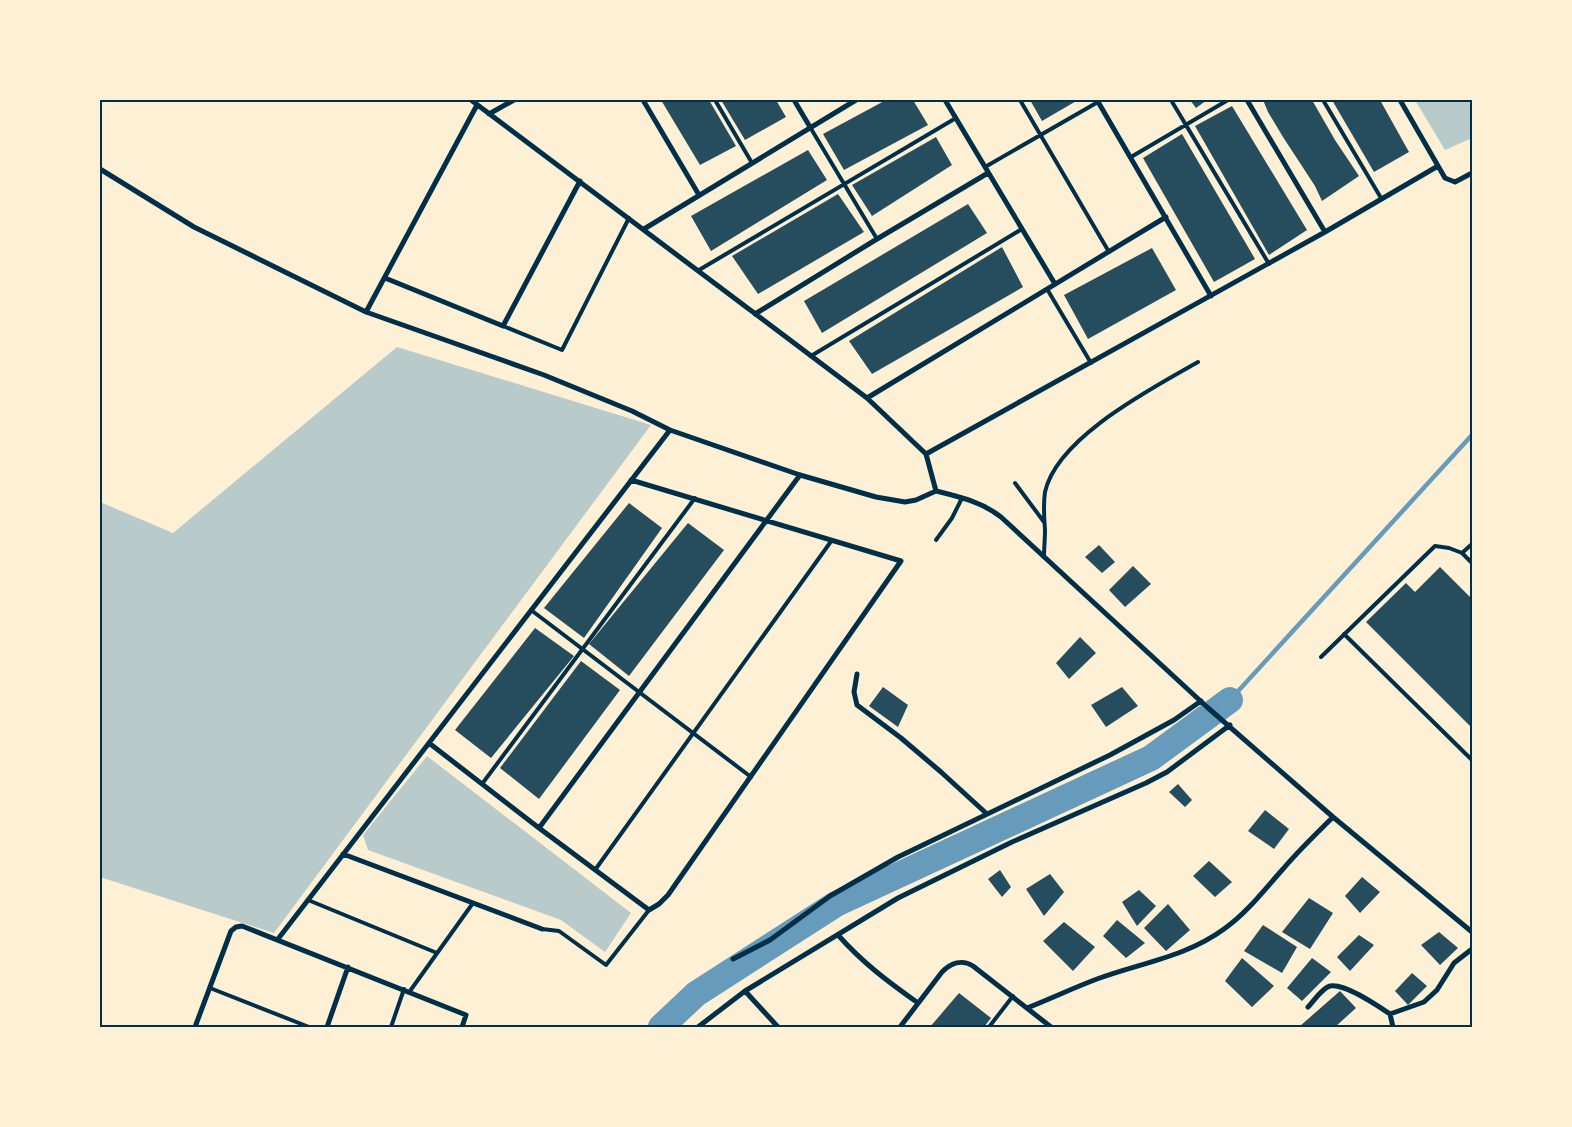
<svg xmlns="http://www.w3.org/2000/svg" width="1572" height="1127" viewBox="0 0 1572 1127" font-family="'Crimson Pro',serif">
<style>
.green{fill:#b9caca}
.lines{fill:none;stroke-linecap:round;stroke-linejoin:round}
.stream{stroke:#669bbc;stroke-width:4.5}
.river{stroke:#669bbc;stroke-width:26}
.building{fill:#264d5e}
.service{stroke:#003049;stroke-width:4}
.minor{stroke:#003049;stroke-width:5}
.neatline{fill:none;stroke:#003049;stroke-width:2}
</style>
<rect width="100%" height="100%" fill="#fdf0d5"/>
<path class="green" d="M1415 100H1472V138L1445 150Z
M397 347 651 425 274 933 100 877V502L173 533Z
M427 756 631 913 605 952 561 920 368 850 363 835Z"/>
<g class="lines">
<path class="stream" d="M1230 700 1472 435"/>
<path class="river" d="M661 1027 696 994 836 904 1151 758 1230 700"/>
</g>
<path class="building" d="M661 100H709L736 146 700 165Z
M721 100H776L786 117 745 140Z
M886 100H913L928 125 844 170 823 134Z
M1030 100H1078L1042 121Z
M1190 100H1207L1196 108Z
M1263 100H1312L1335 140 1359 176 1322 201 1315 186 1283 137 1268 112Z
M1332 100H1380L1409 152 1374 172Z
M1232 106 1307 230 1269 255 1195 126Z
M1182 134 1255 259 1214 282 1143 158Z
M936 137 952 165 872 216 852 185Z
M808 150 827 180 711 251 691 216Z
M838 194 864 232 758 294 732 256Z
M968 204 987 233 822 333 804 301Z
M1002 247 1023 287 872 374 849 341Z
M1152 248 1176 290 1088 339 1064 295Z
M629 503 662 528 584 638 544 608Z
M688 523 724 550 629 676 589 644Z
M1099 545 1115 562 1102 573 1085 557Z
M1133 566 1151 584 1125 607 1109 590Z
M1440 567 1472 599V728L1366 622 1406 583 1415 592Z
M535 628 574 656 491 758 455 730Z
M1080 637 1096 653 1069 679 1056 663Z
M581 661 620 690 539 799 500 768Z
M883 687 908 705 898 727 869 706Z
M1122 687 1138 706 1106 727 1091 705Z
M1178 784 1192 800 1185 807 1169 792Z
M1265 810 1289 829 1274 849 1248 831Z
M1209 861 1232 882 1215 897 1193 876Z
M1000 870 1011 887 1002 897 988 879Z
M1050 874 1064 892 1044 916 1026 889Z
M1362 877 1380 892 1360 913 1345 896Z
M1139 890 1156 906 1137 926 1122 902Z
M1309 898 1333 913 1310 949 1282 932Z
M1168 904 1190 930 1166 951 1144 928Z
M1117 920 1145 943 1126 958 1103 936Z
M1064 922 1095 947 1073 971 1043 941Z
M1263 925 1297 947 1282 973 1244 951Z
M1439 932 1458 948 1440 965 1421 945Z
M1359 935 1374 945 1350 971 1337 957Z
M1242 958 1274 986 1252 1007 1225 981Z
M1312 958 1331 972 1302 1001 1287 988Z
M1412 973 1427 986 1408 1005 1395 991Z
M1340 991 1356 1008 1335 1027 1300 1026Z
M959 993 991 1018 984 1027H930Z"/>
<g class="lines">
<path class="service" d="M715 100 752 163
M1020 100 1109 252
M1171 100 1269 264
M1323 100 1381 198
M810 127 877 239
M1131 157 1228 100
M985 167 1098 102
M699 270 956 118
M1047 289 1091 363
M503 326 562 350 629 218
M811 356 1022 229
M1015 483 1044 522
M936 540 952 518 962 498
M1472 544 1462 553 1472 563
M1044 557C1044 548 1045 539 1045 530 1044 517 1043 505 1045 492 1057 437 1153 388 1198 362
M531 610 751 777
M1344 634 1472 760
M1321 657 1435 546 1449 548 1462 553
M482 784 695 498
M595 870 832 540
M308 900 437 953
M542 929 559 931 606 965 649 910
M210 988 309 1027
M410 991 473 903
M391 1027 404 989
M989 1027 1013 996"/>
<path class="minor" d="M471 100 867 398 926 454 936 491
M643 100 699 195
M794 100 810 127
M945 100 1055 284
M1097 100 1211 296
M1247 100 1325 232 1438 166
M1400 100 1445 178 1455 182 1472 173
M489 114 514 100
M100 169 194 227 366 312 544 375 632 411 670 430 800 475 876 497 905 502 916 500 936 491
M644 229 856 100
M385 278 503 326 580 181
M366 312 477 105
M755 314 877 239 988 173
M867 398 1166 217
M926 454 1325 232
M936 491C960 497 982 502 1001 517L1207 707 1333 817 1472 932
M857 674 854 692 857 705 901 738 941 772 987 814
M429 743 539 828 649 910 659 904 668 895 901 561 631 480
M539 828 800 475
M343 854 542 929
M838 935C863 963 887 981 918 1003
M278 939 670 430
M733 959 770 940 830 896 898 857 1110 755 1174 720 1201 701
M745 991 778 1027
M1308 1007C1314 1001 1322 988 1330 986 1345 983 1378 1006 1390 1014L1424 1002 1437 990 1454 963 1472 949
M1027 1008C1050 999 1073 988 1097 979 1140 963 1186 957 1224 929 1247 913 1264 890 1283 869 1298 851 1316 834 1333 817
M1390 1014 1393 1027
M195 1027 231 931 236 927 242 926 466 1015 462 1027
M327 1027 348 967
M698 1027 745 991 898 898 1012 842 1146 783 1167 772 1230 725
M900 1027 942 972C951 963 962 959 973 966L1051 1027"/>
</g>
<rect width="1572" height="1127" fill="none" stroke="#fdf0d5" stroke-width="202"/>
<rect x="101" y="101" width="1370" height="925" class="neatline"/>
</svg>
